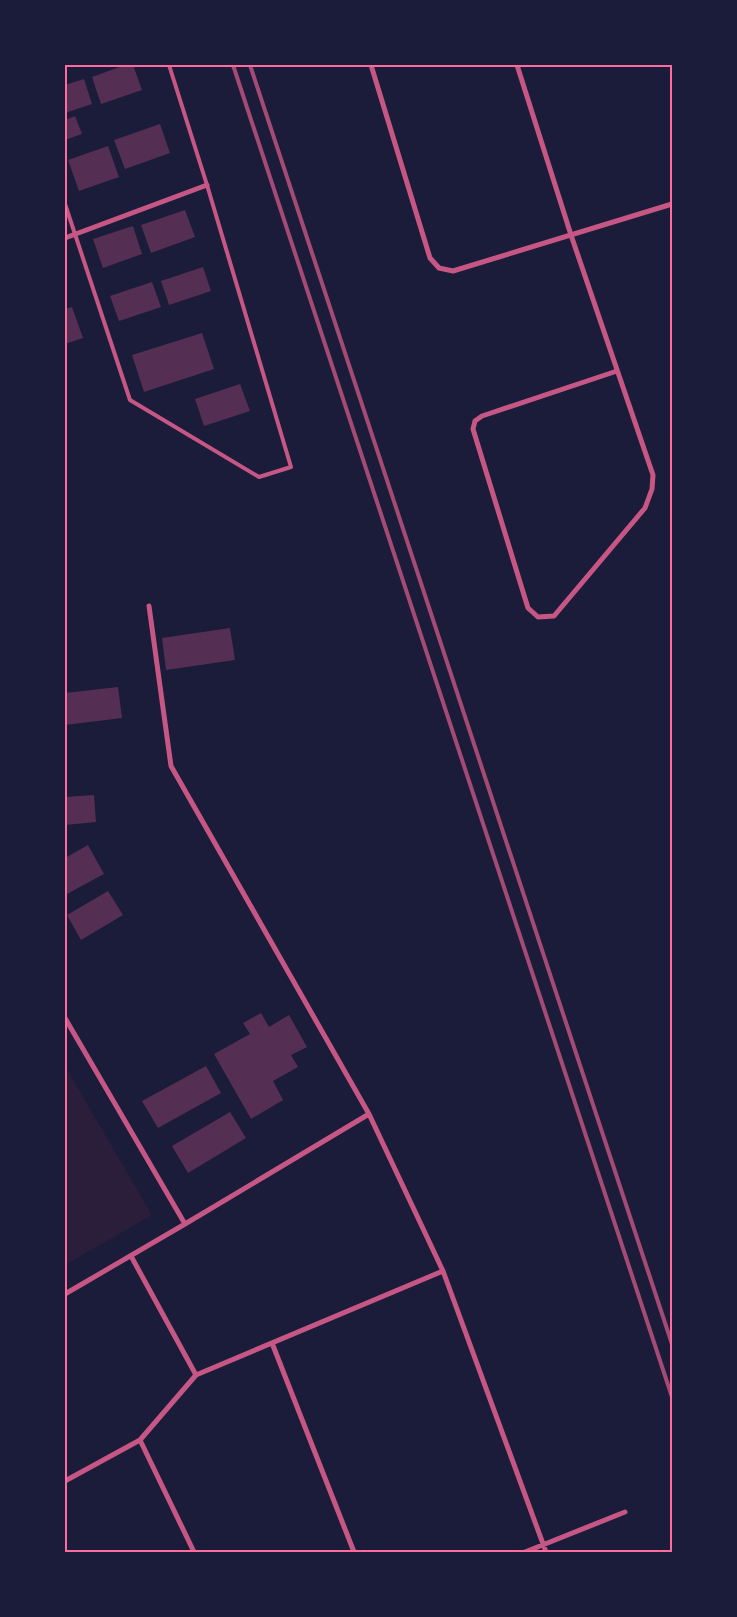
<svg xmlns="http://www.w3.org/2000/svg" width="737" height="1617" viewBox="0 0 737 1617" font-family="Quicksand,sans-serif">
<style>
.green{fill:#2a1e3b}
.building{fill:#542f53}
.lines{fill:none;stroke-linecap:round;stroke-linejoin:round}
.service{stroke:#c65784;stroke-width:4}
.minor{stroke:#c65784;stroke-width:5}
.rail{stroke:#a44b75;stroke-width:4}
.neatline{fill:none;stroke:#ff6b9d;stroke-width:2}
</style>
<rect width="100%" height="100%" fill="#1b1b3a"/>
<path class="green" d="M65 1066 152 1215 65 1265Z"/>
<path class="building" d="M125 65H133L142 90 101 104 92 77Z
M84 79 92 104 65 113V85Z
M75 116 82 134 65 140V120Z
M160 124 170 153 125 169 114 140Z
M108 146 119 177 79 191 68 160Z
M185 210 195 237 151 253 141 225Z
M133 226 142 254 103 268 93 239Z
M203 267 211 291 169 305 161 281Z
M152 282 161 307 119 321 110 296Z
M72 307 83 338 65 344V309Z
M202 333 214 369 144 392 132 355Z
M240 384 250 411 204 426 195 399Z
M230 628 235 660 166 670 162 638Z
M118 687 122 718 65 725V693Z
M94 795 96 822 65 825V797Z
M88 845 104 874 65 895V858Z
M108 891 123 915 81 940 67 915Z
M261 1013 269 1027 289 1015 307 1047 291 1055 298 1067 273 1081 283 1100 251 1119 214 1054 250 1034 243 1023Z
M206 1066 221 1093 158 1128 142 1101Z
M230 1112 246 1138 188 1173 172 1146Z"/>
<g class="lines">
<path class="service" d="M65 204 130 400 259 477 291 467 207 185 169 65"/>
<path class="minor" d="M371 65 430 258 439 268 453 271 672 204
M517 65 571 235 653 475 652 489 645 508 554 616 538 617 528 608 473 429 475 421 482 416 617 371
M65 238 207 185
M149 606 171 766 369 1114 443 1271 546 1552
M65 1018 185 1224
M131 1256 196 1375
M65 1294 185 1224 369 1114
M272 1343 354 1552
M140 1440 194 1552
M65 1481 140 1440 196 1375 443 1271
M525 1552 625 1512"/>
<path class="rail" d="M233 65 672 1397
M250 65 672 1344"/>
</g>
<rect width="737" height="1617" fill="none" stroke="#1b1b3a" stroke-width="132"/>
<rect x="66" y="66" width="605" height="1485" class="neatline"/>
</svg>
